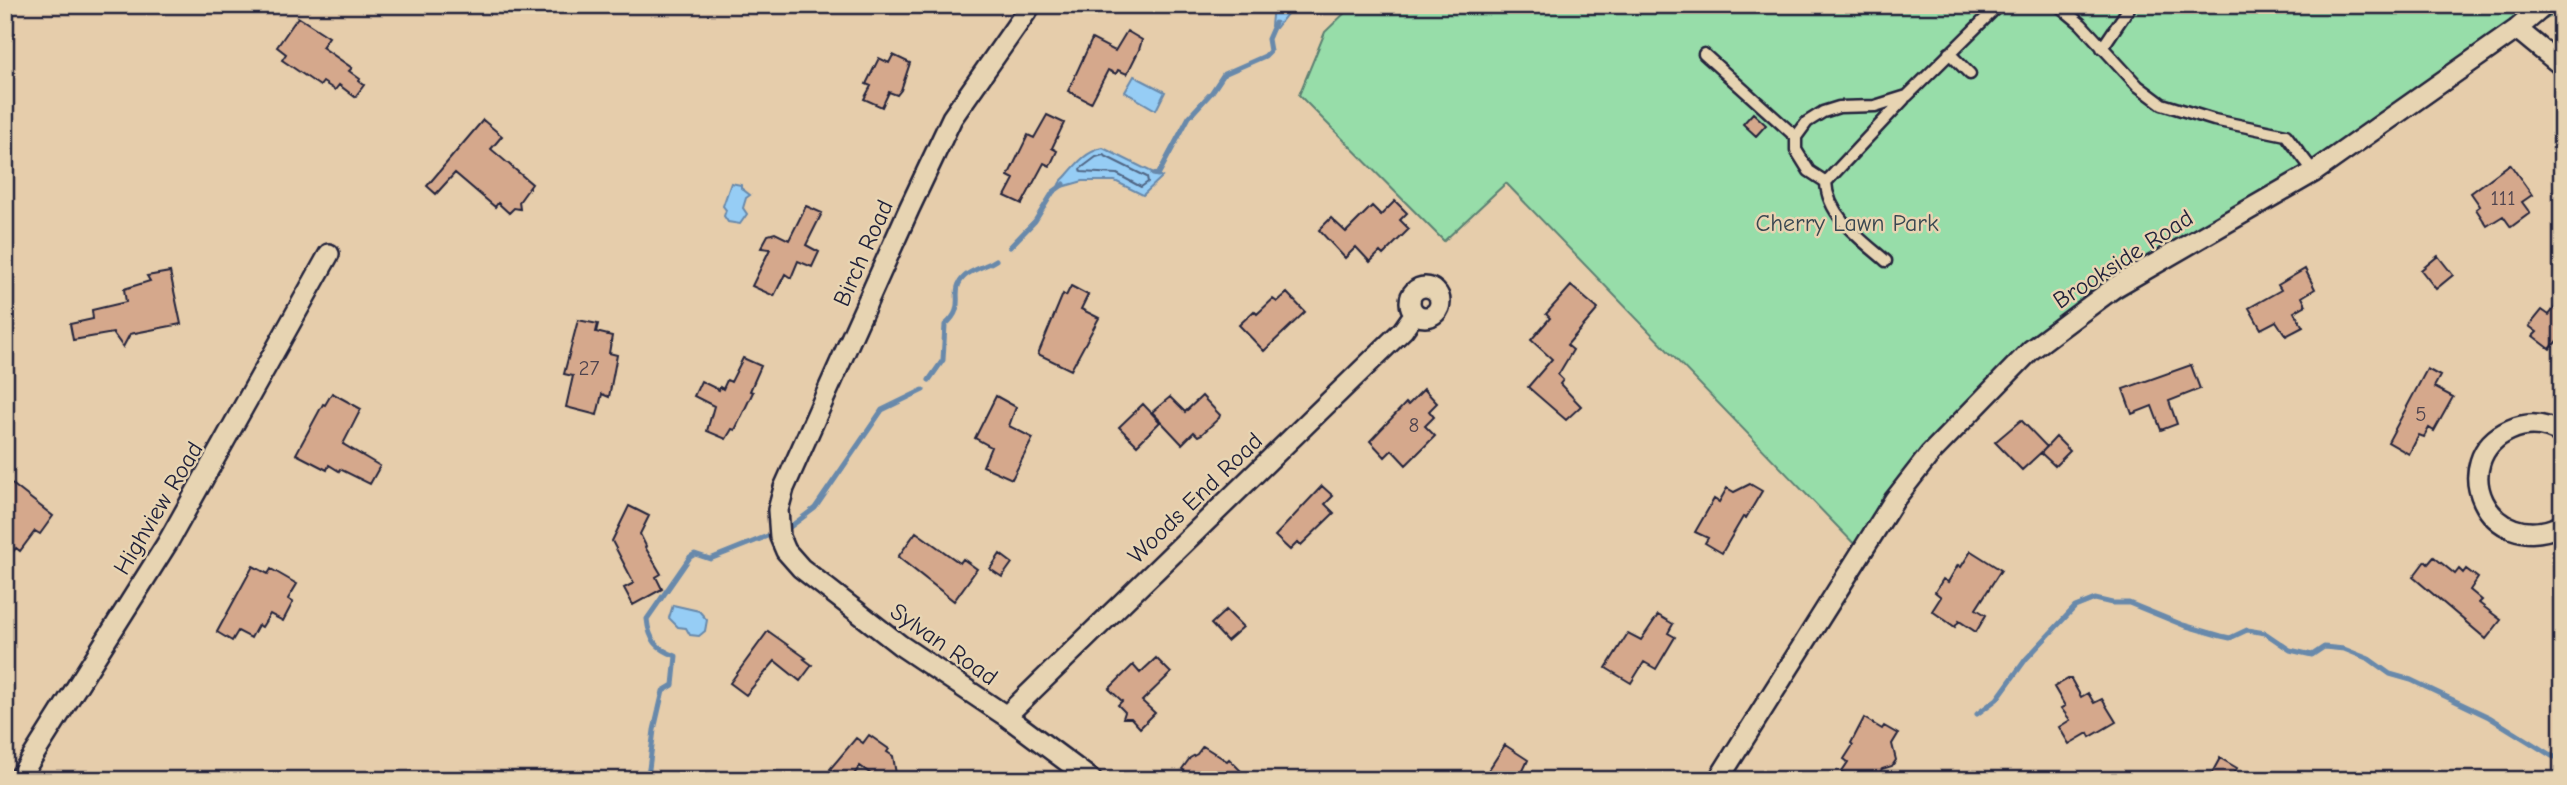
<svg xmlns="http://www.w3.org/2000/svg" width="2567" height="785" viewBox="0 0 2567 785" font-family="'Comic Neue',sans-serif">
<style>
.green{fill:#97dda9;stroke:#5c8072;stroke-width:2}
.water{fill:#96cdf5;stroke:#6889ab;stroke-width:2}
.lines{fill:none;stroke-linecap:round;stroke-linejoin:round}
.shore{stroke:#506685;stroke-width:2}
.stream{stroke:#6889ab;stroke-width:5}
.building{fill:#d5a88c;stroke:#22223b;stroke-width:2}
.lane-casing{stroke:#22223b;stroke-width:15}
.street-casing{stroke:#22223b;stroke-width:24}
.lane{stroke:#e7d4b2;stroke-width:10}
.street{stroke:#e7d4b2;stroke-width:19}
.labels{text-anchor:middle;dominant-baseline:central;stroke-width:5;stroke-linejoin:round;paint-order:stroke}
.number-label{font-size:21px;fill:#4f444f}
.park-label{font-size:24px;fill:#394751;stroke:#e7d4b2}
.street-label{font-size:24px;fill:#22223b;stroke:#e7d4b2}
</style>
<rect width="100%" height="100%" fill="#e6cdab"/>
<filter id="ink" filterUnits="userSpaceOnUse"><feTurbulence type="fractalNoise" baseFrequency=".0143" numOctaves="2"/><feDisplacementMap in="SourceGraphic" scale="14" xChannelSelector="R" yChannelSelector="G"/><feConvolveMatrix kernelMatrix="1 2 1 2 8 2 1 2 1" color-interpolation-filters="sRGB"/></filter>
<g filter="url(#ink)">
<path class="green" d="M1353 5H2562V11L2538 23 2508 48 2322 171 2097 312 2002 381 1861 551 1506 183 1444 241 1299 95 1325 32Z"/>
<path class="water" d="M1273 5H1294L1276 28 1271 26Z
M1134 76 1165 92 1156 110 1125 92Z
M1103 148 1162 177 1143 195 1115 181H1083L1058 188C1059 181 1062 181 1067 175 1078 162 1086 152 1103 148Z
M731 183 741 185V188L750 195 746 198 743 208 747 214 740 224 728 222 724 216 726 210 723 206Z
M673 605 699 611 707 620 705 631 699 636 690 635 686 628 678 627 669 618Z"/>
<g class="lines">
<path class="shore" d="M1103 155 1147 177 1148 182 1141 187 1117 174 1081 172 1080 169 1096 157Z"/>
<path class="stream" d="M1153 174 1158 175 1189 117 1212 92 1224 74 1265 56 1270 51 1268 39 1275 23
M1010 247 1035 221 1053 192 1064 184
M929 380 943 360 945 325C969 305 947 292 965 276 973 269 987 266 996 260
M1977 714 1997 699 2026 659 2075 607 2095 599 2112 603H2129L2183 625 2221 636 2230 638 2247 630 2265 633 2290 650 2312 655 2324 647 2344 649 2369 659 2390 674 2411 680 2489 717 2552 756 2562 759
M643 780 649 769 654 730 663 691 673 685 676 656C657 649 649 640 647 619L690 557 695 554 710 559 790 527 815 508 882 410 923 390"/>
</g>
<path class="building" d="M298 17 329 37 322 47 352 68 349 71 360 79 359 81 364 85 355 97 339 85 335 90 323 82 320 86 282 60 286 54 277 47Z
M1127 31 1142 40 1139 50 1127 74 1118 70 1116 74 1108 70 1091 103 1068 91 1092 39 1115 51Z
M893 55 910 63 901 90 897 95 889 92 882 107 864 99 871 86 866 84 879 58 889 63Z
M1753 113 1766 125 1756 136 1743 124Z
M1047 115 1064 123 1052 148 1057 151 1050 166 1044 163 1022 204 1005 196 1014 179 1008 176 1028 135 1034 138Z
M483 120 502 136 491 149 532 184 519 202 520 209 514 208 509 213 498 203 495 207 455 173 436 194 427 186Z
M2510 164 2532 195 2522 202 2530 213 2511 227 2503 216 2487 226 2476 209 2480 206 2471 193Z
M1395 201 1407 213 1400 220 1409 229 1383 255 1380 252 1370 262 1356 247 1345 258 1319 230 1331 218 1346 232 1372 206 1381 215Z
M806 206 822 213 806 245 819 252 812 267 798 261 791 278 785 274 774 296 752 286 770 249 761 248 768 235 775 233 789 240Z
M2438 256 2453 275 2436 289 2421 270Z
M2305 269 2315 289 2302 297 2306 305 2294 312 2303 327 2286 336 2276 321 2261 329 2249 308 2281 290 2278 285Z
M170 272 181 324 130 334 123 347 113 333 73 340 70 324 93 319 92 310 126 302 124 289 150 281 147 276Z
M1071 286 1088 295 1081 309 1099 318 1071 370 1038 354 1063 294 1066 296Z
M1571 286 1598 309 1567 345 1573 350 1558 375 1563 380 1560 384 1581 406 1566 420 1528 387 1552 359 1531 340 1550 318 1546 314Z
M1287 293 1305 312 1264 351 1239 325 1254 311 1257 314 1273 299 1277 302Z
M2562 299V335L2550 349 2533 336 2537 332 2529 326 2542 310 2549 315Z
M578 320 598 324 596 332 612 336 609 353 617 355 609 397 602 394 597 415 566 407 573 376 564 374Z
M743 358 761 366 750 391 753 392 735 430 732 429 726 439 707 431 714 406 694 396 701 381 719 390 720 387 723 389 727 380 731 382Z
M2191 365 2200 389 2169 401 2177 424 2161 430 2152 406 2132 414 2123 389Z
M2427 369 2440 376 2434 387 2453 397 2434 431 2429 428 2424 437 2419 435 2409 454 2388 442Z
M1424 389 1437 403 1429 411 1434 417 1425 426 1435 436 1406 465 1392 450 1385 457 1370 441 1406 403 1408 405Z
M332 393 361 409 343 444 380 466 370 484 340 469 339 471 329 465 327 470 296 454 323 404 325 405Z
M996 396 1016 407 1009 426 1033 438 1012 479 983 466 991 447 975 438Z
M1202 396 1220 415 1219 418 1202 434 1198 436 1194 432 1182 444 1152 412 1170 397 1185 412Z
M1143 404 1160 422 1137 445 1119 427Z
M2021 420 2047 447 2022 470 1995 442Z
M2056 437 2070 451 2055 466 2041 453Z
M11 483 53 516 40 534 35 531 20 551 16 548 5 562V519Z
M1750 484 1762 491 1746 518 1743 517 1722 553 1705 543 1708 538 1695 532 1714 499 1719 502 1727 488 1734 492Z
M1322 486 1333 496 1325 504 1334 513 1301 545 1298 542 1290 550 1275 536Z
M629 506 649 516 640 534 646 546 645 547 661 574 656 577 662 589 633 605 624 588 634 583 612 541Z
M916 532 960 563 963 559 977 569 954 601 898 557Z
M1971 551 2001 570 1976 609 1986 615 1976 632 1959 621 1955 627 1932 611 1941 597 1935 592 1943 579 1948 582 1958 565 1961 567Z
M1000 554 1012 563 1002 577 990 569Z
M2434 557 2455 574 2459 569 2463 573 2466 569 2478 578 2470 590 2482 600 2479 603 2501 620 2486 639 2413 577 2425 561 2428 564Z
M253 566 268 574 271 569 297 584 288 599 293 602 283 621 270 614 262 627 258 625 251 638 238 631 232 641 217 632Z
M1226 610 1243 627 1227 641 1211 624Z
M1658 615 1673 624 1668 633 1675 637 1656 669 1644 662 1631 683 1606 668 1628 633 1641 640Z
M768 631 806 658 804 659 812 665 800 681 775 661 746 695 730 683Z
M1156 658 1171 673 1142 701 1155 713 1140 728 1131 718H1123L1125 712 1118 705 1122 701 1109 689 1133 665 1140 673Z
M2068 679H2071L2081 697 2088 693 2094 703 2102 699 2116 722 2090 737 2088 733 2069 744 2059 727 2070 720 2061 708 2065 706 2054 687Z
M1864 718 1882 729 1884 726 1898 734 1892 744 1896 760 1892 766 1882 769 1875 780H1855L1842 771 1848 762 1844 759 1853 745 1851 743Z
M869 735 889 749 887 752 893 756 896 774 891 780H879L860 766 850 780H844L830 769 856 738 863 743Z
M1505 745 1528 760 1522 773 1516 780H1482Z
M1203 746 1227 761 1229 759 1241 771 1233 780H1197L1182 769 1190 758 1197 754Z
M2220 758 2237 768 2230 780H2208Z"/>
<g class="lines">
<g class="lane-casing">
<path id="lane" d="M2058 5 2081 24 2138 86 2162 104 2214 120 2286 135 2314 172
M2102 48 2131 5
M1949 53 1970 74
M1704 54 1796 137
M1826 182 1809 171 1796 150V137L1807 122 1823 112 1839 107 1875 106 1907 96 1999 5
M1886 261C1862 240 1827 216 1826 182L1904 99"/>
</g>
<g class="street-casing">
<path id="street" d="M1031 5 952 118 909 209 784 488 778 510 780 537 786 551 801 568 900 645 1006 716 1092 780
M2517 29 2562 66
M1410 302a15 15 0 1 1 30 0a15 15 0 1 1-30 0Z
M2562 434C2546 424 2528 422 2510 430 2445 459 2487 560 2562 525
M1006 716 1368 364 1403 330 1415 313
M18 780 168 542 329 254
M1718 780 1895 499 1930 454 2031 350 2115 287 2314 172 2517 29 2545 5"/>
</g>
<use href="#lane" class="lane"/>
<use href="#street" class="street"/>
</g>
</g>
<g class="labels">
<g class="number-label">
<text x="2503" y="198">111</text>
<text x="589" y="368">27</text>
<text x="2421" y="414">5</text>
<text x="1414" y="425">8</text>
</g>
<g class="park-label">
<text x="1847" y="223">Cherry Lawn Park</text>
</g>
<g class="street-label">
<text transform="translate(863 253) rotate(-66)">Birch Road</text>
<text transform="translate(2123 259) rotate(-33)">Brookside Road</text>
<text transform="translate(1195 498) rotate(-44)">Woods End Road</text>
<text transform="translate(158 508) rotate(-59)">Highview Road</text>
<text transform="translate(944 644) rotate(35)">Sylvan Road</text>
</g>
</g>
<rect width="2567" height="785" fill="none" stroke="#e7d4b2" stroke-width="28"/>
<rect x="14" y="14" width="2539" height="757" fill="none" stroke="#22223b" stroke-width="2.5" filter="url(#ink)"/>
</svg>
